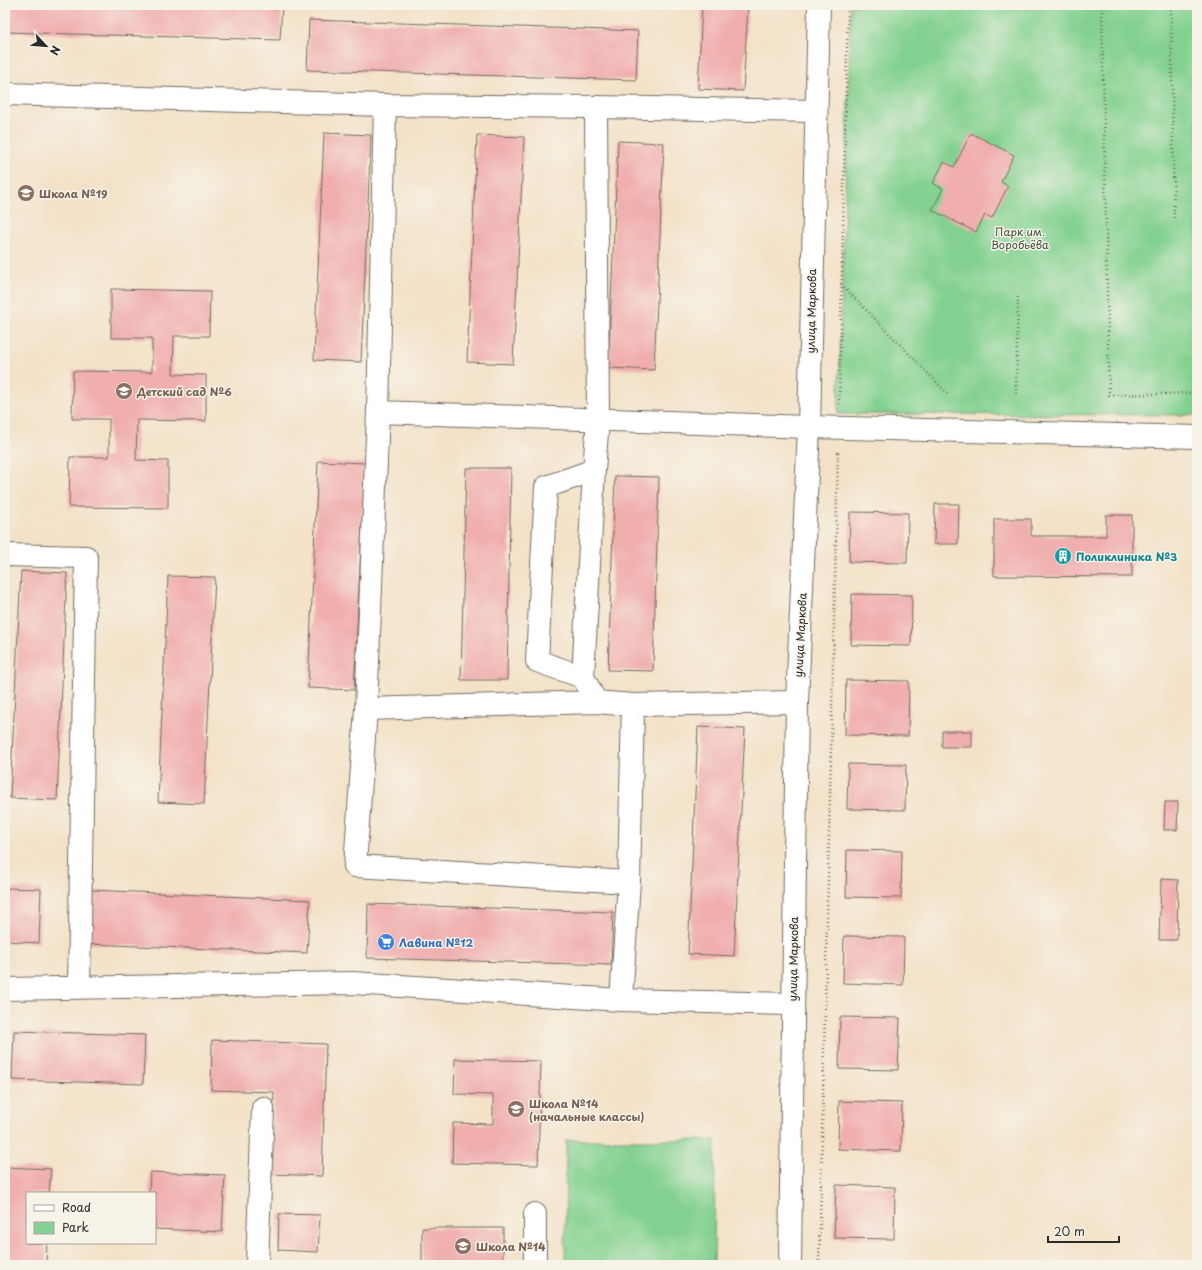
<svg xmlns="http://www.w3.org/2000/svg" width="1202" height="1270" viewBox="0 0 1202 1270" font-family="'Playpen Sans',sans-serif">
<style>
.green{fill:#83d190;stroke:#577e5e}
.building{fill:#f0aead}
.lines{fill:none;stroke-linecap:round;stroke-linejoin:round}
.minor-casing{stroke:#716b62;stroke-width:24}
.major-casing{stroke:#716b62;stroke-width:24}
.path{stroke:#716b62;stroke-width:2.5;stroke-dasharray:1 3;stroke-linecap:butt}
.minor{stroke:#fff;stroke-width:22}
.major{stroke:#fff;stroke-width:22}
.labels{text-anchor:middle;dominant-baseline:central;stroke-width:3;stroke-linejoin:round;paint-order:stroke}
.education-label{font-size:11px;font-weight:bold;fill:#785e54;stroke:#f7f3e8;text-anchor:start}
.park-label{font-size:11px;fill:#415444;stroke:#f7f3e8}
.street-label{font-size:11px;fill:#2b2b2b;stroke:#f7f3e8}
.culture-label{font-size:11px;font-weight:bold;fill:#0d838f;stroke:#f7f3e8;text-anchor:start}
.shop-label{font-size:11px;font-weight:bold;fill:#366cbe;stroke:#f7f3e8;text-anchor:start}
</style>
<rect width="100%" height="100%" fill="#f7f3e8"/>
<filter id="ink" filterUnits="userSpaceOnUse"><feTurbulence type="fractalNoise" baseFrequency=".025" numOctaves="2"/><feDisplacementMap in="SourceGraphic" scale="8" xChannelSelector="R" yChannelSelector="G"/><feConvolveMatrix kernelMatrix="1 2 1 2 8 2 1 2 1" color-interpolation-filters="sRGB"/></filter>
<filter id="wash" filterUnits="userSpaceOnUse"><feTurbulence type="fractalNoise" baseFrequency=".012" numOctaves="4" result="noise"/><feDisplacementMap in="SourceGraphic" scale="16" xChannelSelector="R" yChannelSelector="G"/><feGaussianBlur stdDeviation="0.9" result="paint"/><feColorMatrix in="noise" values="0 0 0 0 0 0 0 0 0 0 0 0 0 0 0 0 0 1.4 0 .05"/><feComposite in="paint" operator="in"/></filter>
<g filter="url(#wash)">
<rect width="100%" height="100%" fill="#f3e2c8"/>
<path class="green" d="M851 5H1197V415L838 414Z
M566 1140H715L714 1265H565Z"/>
<g id="blocks">
<path class="building" d="M5 5H282L280 40 5 32Z
M702 5H748L743 91 698 89Z
M309 20 638 31 636 80 307 70Z
M324 133 371 135 361 362 314 360Z
M971 133 1014 155 1001 182 1008 186 992 218 985 215 976 232 932 210 943 189 933 183 944 162 954 167Z
M477 135 524 137 513 364 467 362Z
M618 141 664 143 654 370 608 368Z
M111 289 210 291 209 336H174L173 374 206 375V421L137 420 136 460 168 461V508L69 507 70 457H109V419H72L73 371 152 372V338H111Z
M318 461 365 463 354 690 308 688Z
M466 468H511L507 680H461Z
M615 476 659 477 653 671 608 670Z
M935 504H959L958 544H934Z
M850 512 908 513 907 563 849 562Z
M1106 515H1132V577L994 576V519H1031V536H1106Z
M21 571 67 573 57 800 10 798Z
M168 576 215 577 204 804 158 802Z
M852 594 912 595 911 646 851 645Z
M846 680 909 681 908 736 845 735Z
M698 727 745 729 734 956 688 954Z
M942 731H972V747H942Z
M848 764 906 765 905 810 847 809Z
M1165 802H1178L1177 830H1164Z
M847 850 902 851 901 898 846 897Z
M1161 879 1178 880 1177 940H1159Z
M5 888 41 889 39 943 5 941Z
M91 890 310 900 307 953 89 944Z
M368 904 613 912 611 965 367 958Z
M844 936 904 937 903 985 843 983Z
M840 1017 900 1018 898 1070 839 1069Z
M14 1031 145 1035 143 1084 12 1080Z
M212 1040 326 1044 322 1176 271 1174 274 1092 211 1090Z
M455 1059 541 1061 538 1165 452 1163 453 1123 493 1124V1095L454 1094Z
M839 1101 902 1103 901 1151 838 1149Z
M5 1167 51 1169 49 1193H27V1243H47L46 1265H5Z
M150 1172 225 1175 222 1232 155 1229V1193H149Z
M836 1185 895 1187 894 1239 834 1238Z
M279 1214 320 1215 318 1252 278 1250Z
M422 1228H503V1265H422Z"/>
</g>
</g>
<g filter="url(#ink)">
<use href="#blocks" fill-opacity="0" stroke="#716b62" stroke-width="1"/>
<g class="lines">
<g class="minor-casing">
<path id="minor" d="M5 94 385 105
M378 412 385 105 596 107
M5 555 86 557 79 988
M583 677 537 661 546 487 594 470
M596 702 366 709 355 866 629 882 621 1000
M633 705 596 702 583 677 594 470 598 420 596 107 816 111
M366 709 378 412 809 427 1197 437
M629 882 633 705 797 702
M5 989 353 983 621 1000 792 1004
M257 1265 263 1108
M535 1265V1214"/>
</g>
<g class="major-casing">
<path id="major" d="M790 1265 797 702 809 427 819 5"/>
</g>
<path class="path" d="M1093 5 1102 7 1115 5
M1171 5 1174 221
M1102 7 1109 395 1197 393
M841 284 948 394
M1016 394 1018 294
M839 404 848 5
M819 1265 838 451"/>
<use href="#minor" class="minor"/>
<use href="#major" class="major"/>
</g>
</g>
<defs>
<g id="school-disc" transform="scale(0.9)"><circle r="9.5" fill="#8d6e63" stroke="#f7f3e8"/><path d="M0-5L7-2L0 1L-7-2ZM-4 1L0 2.5L4 1V4Q0 6-4 4Z" fill="#fff"/></g>
<g id="building-disc" transform="scale(0.9)"><circle r="9.5" fill="#0f9aa8" stroke="#f7f3e8"/><path d="M-4-6H4V6H1V3H-1V6H-4ZM-2.5-4.3h1.7v1.8h-1.7ZM.8-4.3h1.7v1.8H.8ZM-2.5-1h1.7V.8h-1.7ZM.8-1h1.7V.8H.8Z" fill="#fff"/></g>
<g id="supermarket-disc" transform="scale(0.9)"><circle r="9.5" fill="#3f7fe0" stroke="#f7f3e8"/><path d="M-6-5.5h2.5l.6 2H6L4.5 2H-2.5L-4.4-4H-6ZM-1.5 3.2a1.3 1.3 0 1 0 .1 0ZM3 3.2a1.3 1.3 0 1 0 .1 0Z" fill="#fff"/></g>
</defs>
<g fill-rule="evenodd">
<use href="#school-disc" x="26" y="193"/>
<use href="#school-disc" x="124" y="391"/>
<use href="#building-disc" x="1063" y="556"/>
<use href="#supermarket-disc" x="386" y="942"/>
<use href="#school-disc" x="516" y="1109"/>
<use href="#school-disc" x="463" y="1246"/>
</g>
<g class="labels">
<g class="education-label">
<text x="39" y="193">Школа №19</text>
<text x="137" y="391">Детский сад №6</text>
<text x="529" y="1103">Школа №14<tspan x="529" dy="13">(начальные классы)</tspan></text>
<text x="476" y="1246">Школа №14</text>
</g>
<g class="park-label">
<text x="1020" y="231">Парк им.<tspan x="1020" dy="13">Воробьёва</tspan></text>
</g>
<g class="street-label">
<text transform="translate(811 311) rotate(-89)">улица Маркова</text>
<text transform="translate(800 635) rotate(-87)">улица Маркова</text>
<text transform="translate(793 959) rotate(-89)">улица Маркова</text>
</g>
<g class="culture-label">
<text x="1076" y="556">Поликлиника №3</text>
</g>
<g class="shop-label">
<text x="399" y="942">Лавина №12</text>
</g>
</g>
<rect width="1202" height="1270" fill="none" stroke="#f7f3e8" stroke-width="20"/>
<rect x="26" y="1192" width="130" height="52" fill="#f7f3e8" stroke="#a5a39c"/>
<rect x="34" y="1205" width="20" height="6" fill="#ffffff" stroke="#a5a39c"/>
<text x="62" y="1212" font-size="12" fill="#2b2b2b">Road</text>
<rect x="34" y="1222" width="20" height="12" fill="#83d190" stroke="#a5a39c"/>
<text x="62" y="1232" font-size="12" fill="#2b2b2b">Park</text>
<g transform="translate(46 46) rotate(116)" stroke="#f7f3e8" stroke-width="3" paint-order="stroke">
<path d="M0-3L7 15L0 10L-7 15Z" fill="#2b2b2b"/>
<text y="-6" font-size="11" font-weight="bold" text-anchor="middle" fill="#2b2b2b">N</text>
</g>
<path d="M1048 1236v6h71v-6" fill="none" stroke="#2b2b2b" stroke-width="2"/>
<text x="1054" y="1236" font-size="12" fill="#2b2b2b" stroke="#f7f3e8" stroke-width="3" paint-order="stroke">20 m</text>
</svg>
